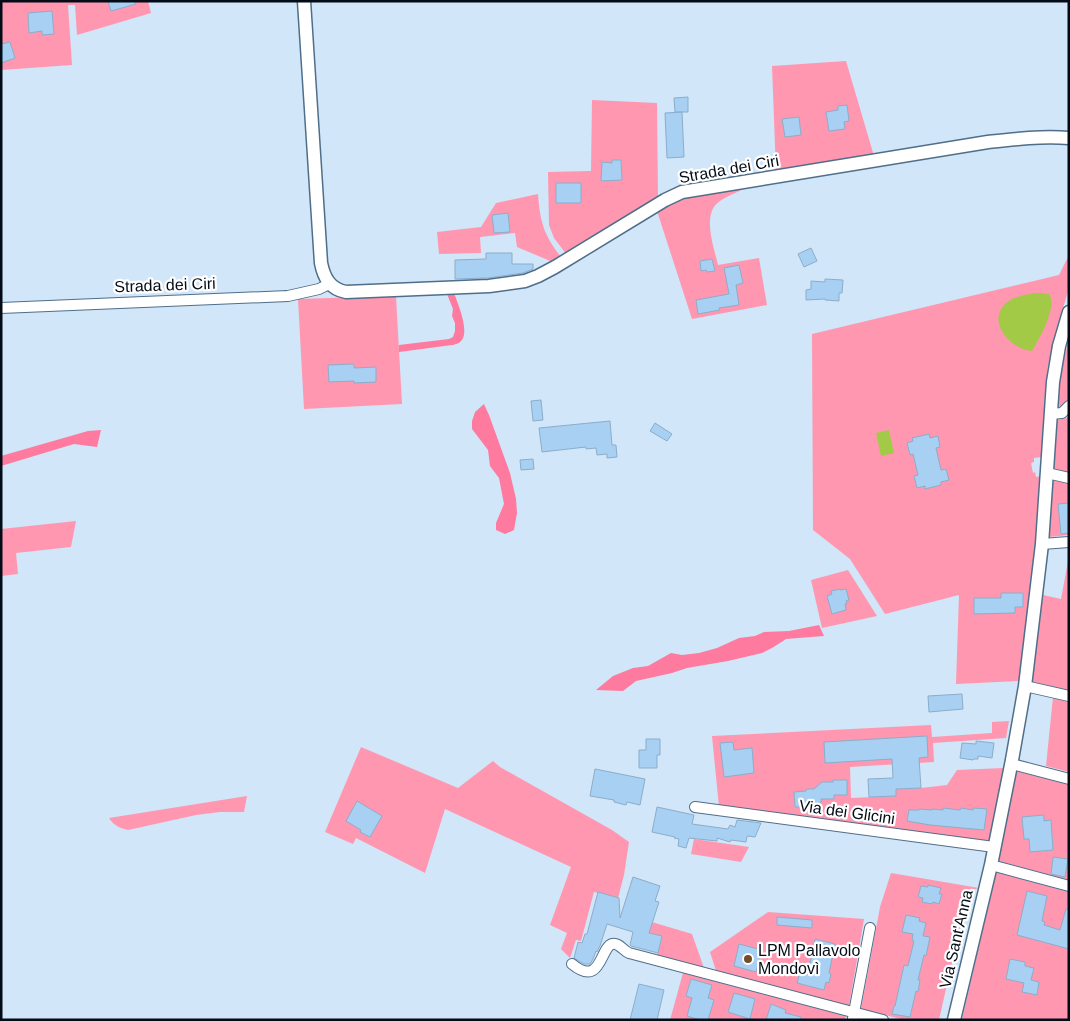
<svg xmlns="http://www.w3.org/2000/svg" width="1070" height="1021" viewBox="0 0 1070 1021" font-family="Arial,sans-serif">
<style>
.green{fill:#ff97b0}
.forest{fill:#fe7a9e}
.water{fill:#a2ca47}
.building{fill:#a7d0f3;stroke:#8cadca}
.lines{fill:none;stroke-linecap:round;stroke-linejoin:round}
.minor-casing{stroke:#4f6e89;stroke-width:12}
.tertiary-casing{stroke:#4f6e89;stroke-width:15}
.minor{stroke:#fff;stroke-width:10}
.tertiary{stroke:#fff;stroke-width:12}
.poi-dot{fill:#734e29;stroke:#fff;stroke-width:2}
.labels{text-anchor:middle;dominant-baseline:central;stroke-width:4.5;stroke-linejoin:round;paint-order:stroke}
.street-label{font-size:16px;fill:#030c16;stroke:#fff}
.poi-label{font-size:16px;fill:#030c16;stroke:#fff;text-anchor:start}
</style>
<rect width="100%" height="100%" fill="#d1e6f8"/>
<path class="green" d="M1 1H148L151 13 77 35 75 5H68L72 65 1 70Z
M846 61 874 156 776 172 772 66Z
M592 100 657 103 658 199 567 255 554 238 549 225 548 172 591 171Z
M745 187C738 193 728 195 720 201 701 213 714 247 718 265L759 258 767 305 692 319 657 211 686 195Z
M538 194C540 222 544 236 562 258L555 263 517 247 515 233 480 237 481 253 439 254 437 232 481 227 496 203Z
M1069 255V288L1057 328 1048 366 1045 393 1042 457 1034 458V462L1031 463 1033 473 1035 472 1036 477 1041 476 1032 577 1019 681 956 684 959 595 885 614 850 559 813 530 812 334 1059 275Z
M396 296 402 404 304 409 298 299Z
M1069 339V397L1065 405 1061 408 1057 404C1059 382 1063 361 1069 339Z
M1069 416V472L1053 469 1056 420 1067 418Z
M1052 479 1069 483V535L1049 537Z
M76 521 71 547 16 553 18 574 1 576V529Z
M1069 556V690L1032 682 1043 595 1061 599Z
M848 570 877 616 822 628 811 580Z
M1053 697 1069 701V772L1046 766Z
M1009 721 1006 738 933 743 934 762 850 767 851 798 896 796V789L921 788 947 785 957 770 1004 768 990 842 719 807 712 736 931 725 932 737 992 733V722Z
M361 747 458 788 493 761 500 767 612 830 629 842 624 875 618 898 594 892 581 941 576 940 570 958 561 949 567 933 550 925 571 867 445 809 425 873 356 838 353 844 325 832Z
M1016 771 1069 785V880L998 861Z
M247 796 244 812H220L196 815 128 830C120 828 114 826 109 818Z
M694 839 749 847 741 862 691 854Z
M996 872 1069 892V1020H962Z
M891 873 979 888 968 891 939 1020H905L861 1009 880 907Z
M768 912 864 919 849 1006 716 971 710 952Z
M645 920 692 934 704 968 657 956 662 936 641 931Z
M683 973 846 1016 845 1020H670Z"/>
<path class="forest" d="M454 293C458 304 471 334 460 342 459 343 454 345 452 345L399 352V345L449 339 453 337 455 331V323L452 316 453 309 447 294Z
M484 404 489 415 510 473 516 499 517 513 514 530 505 534 496 530V523L504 504 499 478 490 466 488 450 472 429V421L475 412Z
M101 430 97 447 74 444 1 466V456L88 431Z
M819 625 824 636 786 639 772 648 762 653 728 661 687 668 672 673 636 681 623 691 596 690 613 676 633 668 648 666 671 653 682 655 699 653 717 648 739 638 755 636 764 632 789 631Z"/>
<path class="water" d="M1035 293H1042L1049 294C1058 307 1039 339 1032 351 1013 350 988 326 1003 306 1010 297 1024 295 1035 293Z
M889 430 894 453 881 456 876 433Z"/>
<path class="building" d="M108 1H135L136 4 111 11Z
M52 11 54 34 42 35V31L29 33 28 13Z
M10 42 15 58 1 63V44Z
M688 97V112H675L674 98Z
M847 105 849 121 844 122 845 129 829 131 826 112 838 110V106Z
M682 112 684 157 667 158 665 113Z
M799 117 801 135 785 137 782 119Z
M612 160H621L622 180 601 181 602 162 612 163Z
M556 183H581V203H556Z
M508 213 510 232 494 233 492 215Z
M811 248 817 261 804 267 798 254Z
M486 253H512V264H533V269L523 273 488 278 455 279V260L486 259Z
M712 259 715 271 707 272 706 270 701 271 700 261Z
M739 265 743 283 736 285 739 305 719 308 720 310 698 314 696 300 729 294 724 268Z
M825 279 843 280 842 293H839V301L825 300V299L806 300V290L811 289V281L825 282Z
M354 364V368L376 367V382L354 383V381L329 382 328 365Z
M541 400 543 420 533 421 531 401Z
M610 421 612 445H616L617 457 607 458V454L597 455 596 448 586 449V447L542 452 539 428Z
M655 423 672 434 667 441 650 431Z
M929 434 930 438 938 436 940 447 936 448 941 470 946 469 949 480 941 482V485L925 489V486L917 488 914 476 918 475 913 454 910 455 907 443 913 441 912 438Z
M533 459 534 469 521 470 520 460Z
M1069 503V533L1061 534 1058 504Z
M840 589V590L846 589 849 600 846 601 847 604H845L846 610 832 614 827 596 832 594 831 591Z
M1001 593H1023V607H1015V613L974 614V598H1001Z
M962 694 963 709 929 712 928 696Z
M927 736 928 757 919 758 921 788 896 789V796L869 797 868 779 893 778 892 759 825 763 824 742Z
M646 739H660V755H657V768H639V750H646Z
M976 741 994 743 992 758 978 756V759H974L973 760 960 758 962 743 976 744Z
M733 742 734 750 752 748 754 773 724 777 720 743Z
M595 769 645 779 640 805 627 802 626 805 614 802V800L590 796Z
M833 780H847V795H834V799H821V803H807V807H795L794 792 806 791V789H814L822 782H833Z
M357 801 382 816 370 837 360 832 361 830 346 821Z
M657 807 694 815 692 824 728 829 730 825 735 827 737 820 761 823 755 837 747 836 746 842 731 840 730 842 717 838V841L689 838 686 848 678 846 679 839 674 838 675 837 652 832Z
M943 808 960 810 961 808 973 810V808L987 809 984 830 930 825 907 821 909 810H919V809L932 810V809L943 810Z
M1044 815V821L1051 820 1053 850 1030 852 1029 839H1024L1022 817Z
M1053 857 1068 859 1065 877 1051 874Z
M633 877 660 886 655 901 659 902 649 933 662 936 658 953 631 946 630 945 633 932 607 924 600 946 597 952 596 951 593 959 590 964H584L574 958 578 942 582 943 585 934H587L598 892 619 898 620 918Z
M928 885 941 888 939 894H942L939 904 933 902 932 904 922 902 923 898 918 897 921 886 928 887Z
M1027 891 1047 896 1042 921 1045 922 1044 925 1060 930 1066 909H1069V949L1017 935Z
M906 915 920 918 919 921 926 923 923 936 930 937 926 956 924 955 918 980H920L918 992 916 991 910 1017 892 1014 894 1006H895L904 965 908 966 914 941 912 940 913 934 902 932Z
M777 917 812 920V928L777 925Z
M815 939 835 944 829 973 831 974 829 983 826 982 824 990 797 983 799 976 796 975 799 966 809 968Z
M739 944 762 950 756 972 734 966Z
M1010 959 1025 962V966L1034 968 1031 980 1039 982 1037 995 1022 992 1024 983 1006 979Z
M691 979 712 985 708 998 714 1000 708 1020H700L687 1016 692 998 686 996Z
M639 984 664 990 657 1020H630Z
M734 993 755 999 750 1019 728 1012Z
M771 1004 786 1010 785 1013 801 1017V1020H766Z"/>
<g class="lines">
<g class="minor-casing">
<path id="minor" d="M1 308 288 296 319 289 329 284
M1050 414 1062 413 1069 406
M1047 473 1069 478
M1042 544 1069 542
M1025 686 1069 696
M1012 764 1069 779
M695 807 994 847
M991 865 1069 886
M572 964C601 988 600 948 612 944 618 942 624 951 629 953L883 1020
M853 1018 870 928"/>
</g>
<g class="tertiary-casing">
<path id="tertiary" d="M304 1 321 263C324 278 330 289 346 292L489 286 525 281 538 276 555 267 665 200 682 192 988 142C1015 139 1041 136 1069 138
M954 1020 991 865 1012 760 1025 686 1042 544 1053 382 1059 346 1069 312"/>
</g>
<use href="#minor" class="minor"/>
<use href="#tertiary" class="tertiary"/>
</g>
<circle class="poi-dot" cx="748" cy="959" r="5"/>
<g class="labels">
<g class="street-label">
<text transform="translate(729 169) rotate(-10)">Strada dei Ciri</text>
<text transform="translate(165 285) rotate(-2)">Strada dei Ciri</text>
<text transform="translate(847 812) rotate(8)">Via dei Glicini</text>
<text transform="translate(956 939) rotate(-77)">Via Sant'Anna</text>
</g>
<g class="poi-label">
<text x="758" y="950">LPM Pallavolo<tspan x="758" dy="18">Mondovì</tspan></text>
</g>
</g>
<rect width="1070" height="1021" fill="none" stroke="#030c16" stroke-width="5"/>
</svg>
